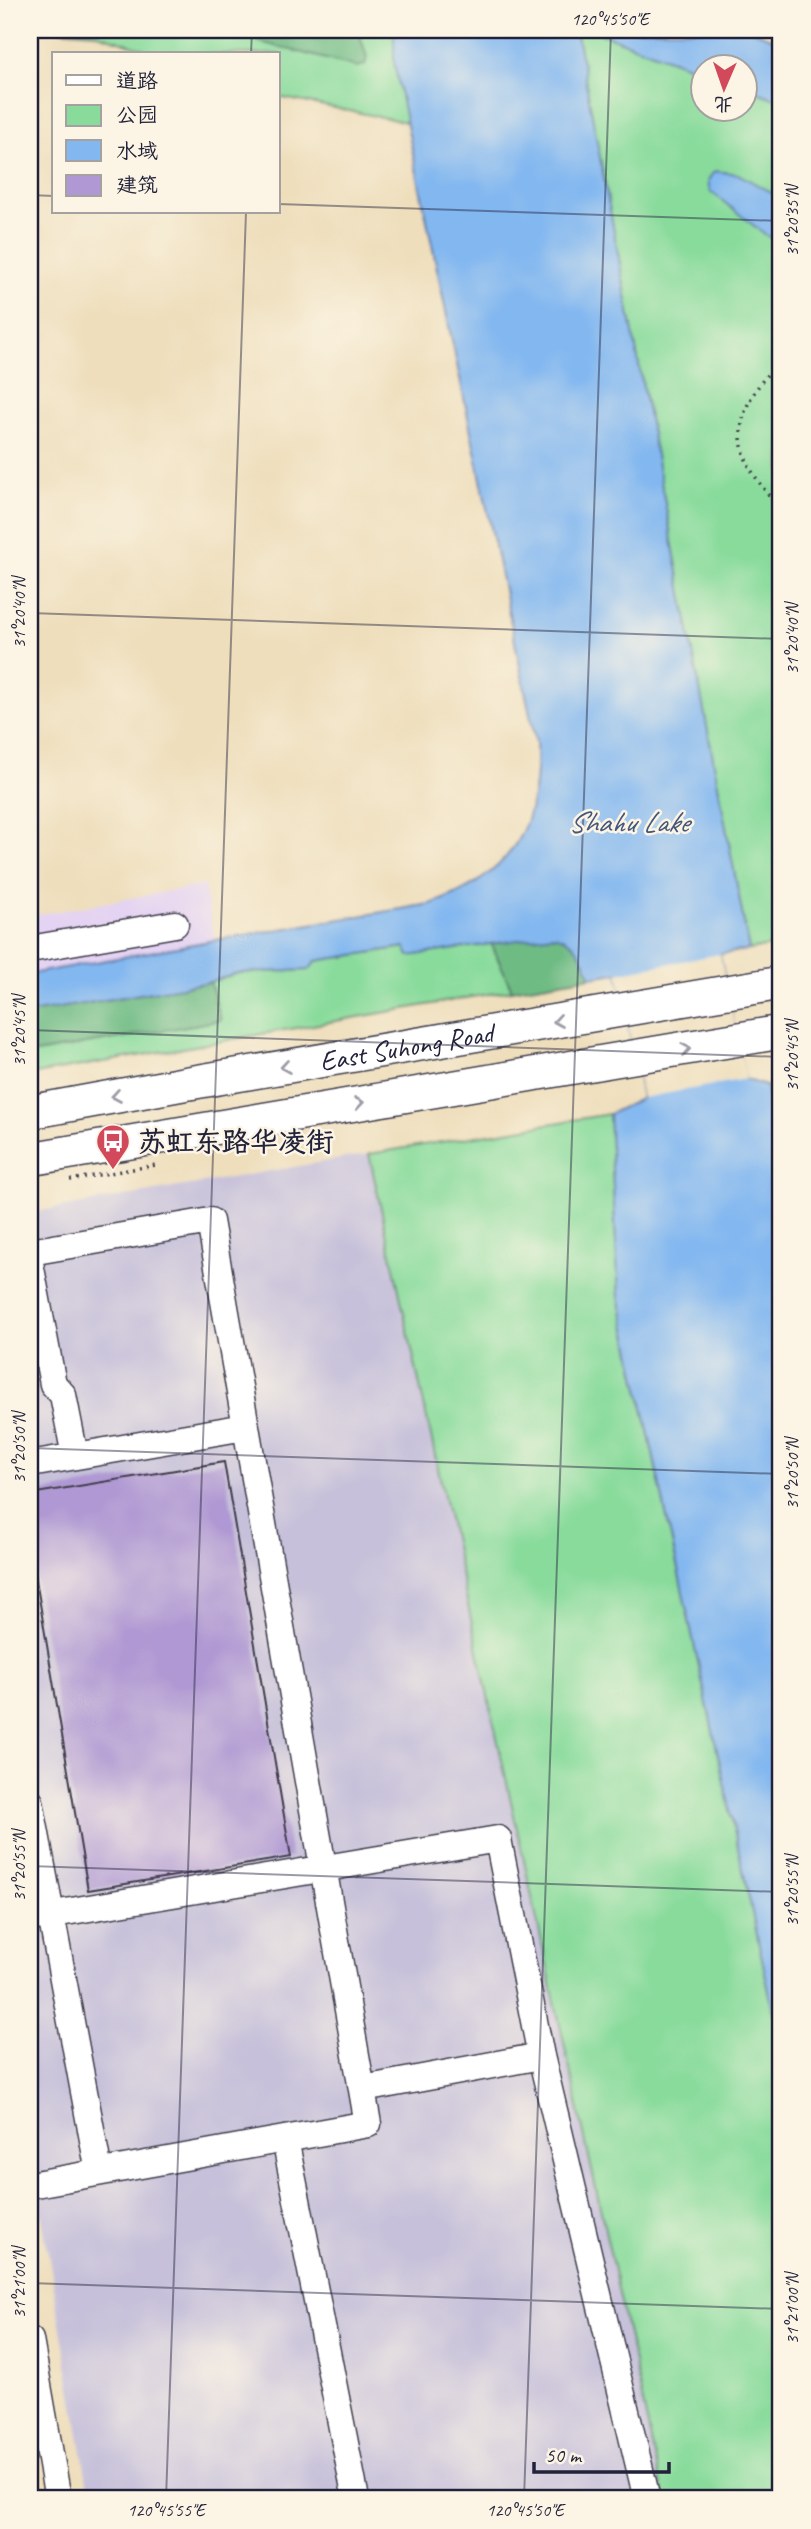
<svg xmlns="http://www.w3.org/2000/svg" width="811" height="2529" viewBox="0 0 811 2529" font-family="Caveat,'LXGW WenKai TC',sans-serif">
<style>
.built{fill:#e4d3f2}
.industrial{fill:#c6c0da}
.green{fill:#89db9c;stroke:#567e6c;stroke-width:2}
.forest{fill:#6ebb84;stroke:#486e60;stroke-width:2}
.water{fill:#82b7f0;stroke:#526c96;stroke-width:2}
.pier{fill:#eedebc}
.building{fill:#af98d3}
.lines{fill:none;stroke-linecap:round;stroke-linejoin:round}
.minor-casing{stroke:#413e4e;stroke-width:29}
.major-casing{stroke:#413e4e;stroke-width:36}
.path{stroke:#413e4e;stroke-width:3.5;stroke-dasharray:2 5;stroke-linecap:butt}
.minor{stroke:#fff;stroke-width:26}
.major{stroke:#fff;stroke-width:33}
.oneway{stroke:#9c9ca7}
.ticks{fill:none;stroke:#22223b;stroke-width:2;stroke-opacity:0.45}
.labels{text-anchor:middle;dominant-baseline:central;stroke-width:5;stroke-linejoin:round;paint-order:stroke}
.street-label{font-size:28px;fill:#22223b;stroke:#fcf5e5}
.poi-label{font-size:28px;font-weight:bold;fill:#22223b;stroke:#fcf5e5;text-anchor:start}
.water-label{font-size:30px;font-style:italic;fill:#44567a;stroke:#fcf5e5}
.neatline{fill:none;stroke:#22223b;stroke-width:2.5}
.ticks-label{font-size:18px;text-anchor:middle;fill:#22223b}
</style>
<rect width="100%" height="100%" fill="#fcf5e5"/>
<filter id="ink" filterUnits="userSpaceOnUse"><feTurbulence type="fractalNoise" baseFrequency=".0143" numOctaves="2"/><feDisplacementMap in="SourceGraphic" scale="14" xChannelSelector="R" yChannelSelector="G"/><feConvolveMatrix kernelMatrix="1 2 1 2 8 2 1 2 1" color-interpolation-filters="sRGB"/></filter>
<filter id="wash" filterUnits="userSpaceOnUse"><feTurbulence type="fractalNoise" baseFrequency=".00686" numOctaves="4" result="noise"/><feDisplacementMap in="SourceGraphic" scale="28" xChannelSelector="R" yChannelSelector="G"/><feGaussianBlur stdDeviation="1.57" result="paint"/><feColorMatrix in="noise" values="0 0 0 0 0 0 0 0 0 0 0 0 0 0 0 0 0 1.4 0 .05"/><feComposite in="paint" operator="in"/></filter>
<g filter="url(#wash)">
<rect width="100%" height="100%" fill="#eedebc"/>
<path class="built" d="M204 885 215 940 30 974V916Z"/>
<path class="industrial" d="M369 1154 664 2499H90L30 2147V1213Z"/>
<path class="green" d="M58 30H495L406 122 278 97V54H159L95 33Z
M576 30H591L702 71V108H744L745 87 781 101V944L749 950Z
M491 943 512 990 30 1075V1054L220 1020 210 982 239 973 309 970 316 961 406 947 409 956Z
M781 1083V1169L766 1086Z
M609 1114 619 1297 781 2046V2499H664L369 1154Z"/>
<path class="forest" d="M230 30H358L367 57 365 65 357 67 260 42Z
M552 935C575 937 583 957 591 977L512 990 491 943Z
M210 982 221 1020 30 1054V1013Z"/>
<path class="water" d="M394 30H576L749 950 720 954 745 1079 766 1086 781 1169V2046L619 1296 609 1114 642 1098 618 973 591 977C583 957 575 937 552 935L409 956 405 947 316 961 309 970 239 973 210 982 30 1013V974L215 940 430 904C511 877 540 827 536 743L394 63Z
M591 30H751L781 42V101L745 87 744 66H702V71Z
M715 171 738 174 781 198V244L763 233 710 191C707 182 708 178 715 171Z"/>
<path class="pier" d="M720 954 746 1079 642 1098 618 973Z"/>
<g id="blocks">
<path class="building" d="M224 1462 291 1857 88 1890 30 1544V1494Z"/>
</g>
</g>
<g filter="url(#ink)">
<use href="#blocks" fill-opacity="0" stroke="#413e4e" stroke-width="2"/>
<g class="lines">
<g class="minor-casing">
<path id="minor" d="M30 949 175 924
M30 1252 210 1221 368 2124 30 2185
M30 1263 53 1384 63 1395 75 1456
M30 1464 245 1427
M30 1802 99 2172
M30 1918 498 1839 541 2056 647 2499
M363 2089 541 2056
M285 2139 356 2499
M30 2340 58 2499"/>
</g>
<g class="major-casing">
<g id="major">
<path id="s1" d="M30 1112 183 1084 781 983"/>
<path d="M30 1159 781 1032"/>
</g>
</g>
<path class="path" d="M781 359C752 390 727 425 750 468 759 484 772 498 781 514
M781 751V832
M70 1180 156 1165"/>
<use href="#minor" class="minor"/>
<use href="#major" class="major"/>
</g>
<defs><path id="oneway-chevron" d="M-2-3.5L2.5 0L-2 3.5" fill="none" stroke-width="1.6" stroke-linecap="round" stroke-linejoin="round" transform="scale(1.75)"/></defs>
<g class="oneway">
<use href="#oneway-chevron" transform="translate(558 1021) rotate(171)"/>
<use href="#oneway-chevron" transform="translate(686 1049) rotate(-10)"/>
<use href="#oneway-chevron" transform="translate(285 1067) rotate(171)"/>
<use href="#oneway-chevron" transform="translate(116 1096) rotate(170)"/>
<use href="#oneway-chevron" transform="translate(359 1103) rotate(-9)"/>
</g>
</g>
<path class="ticks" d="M251 54 252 30M30 195 54 196M278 204 781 221M30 613 781 639M30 1030 781 1057M30 1448 781 1474M30 1866 781 1892M30 2283 781 2309M166 2499 246 212M524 2499 611 30"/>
<defs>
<g id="bus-pin" transform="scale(1.75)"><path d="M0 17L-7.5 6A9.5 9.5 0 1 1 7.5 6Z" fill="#d1495b" stroke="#fcf5e5"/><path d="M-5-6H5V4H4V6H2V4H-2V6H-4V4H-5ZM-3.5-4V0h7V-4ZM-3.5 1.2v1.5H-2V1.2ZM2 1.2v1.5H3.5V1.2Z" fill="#fff"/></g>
</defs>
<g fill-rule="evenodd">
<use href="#bus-pin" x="113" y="1141"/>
</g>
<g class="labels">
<g class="street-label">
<text stroke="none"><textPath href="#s1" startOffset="382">East Suhong Road</textPath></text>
</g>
<g class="poi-label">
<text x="138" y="1141">苏虹东路华凌街</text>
</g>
<g class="water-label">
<text x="628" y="822">Shahu Lake</text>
</g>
</g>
<rect width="811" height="2529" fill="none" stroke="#fcf5e5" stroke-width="77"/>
<rect x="52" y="52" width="228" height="161" fill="#fcf5e5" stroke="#a5a1a1" stroke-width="2"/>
<rect x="66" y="75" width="35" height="10" fill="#ffffff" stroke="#a5a1a1" stroke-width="2"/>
<text x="116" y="88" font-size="21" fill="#22223b">道路</text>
<rect x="66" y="105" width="35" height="21" fill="#89db9c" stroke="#a5a1a1" stroke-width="2"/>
<text x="116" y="122" font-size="21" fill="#22223b">公园</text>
<rect x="66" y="140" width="35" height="21" fill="#82b7f0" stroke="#a5a1a1" stroke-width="2"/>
<text x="116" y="158" font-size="21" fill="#22223b">水域</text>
<rect x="66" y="175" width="35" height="21" fill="#af98d3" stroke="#a5a1a1" stroke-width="2"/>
<text x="116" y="192" font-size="21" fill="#22223b">建筑</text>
<g transform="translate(724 88) rotate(182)"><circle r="33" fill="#fcf5e5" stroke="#a5a1a1" stroke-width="2"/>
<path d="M0-5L12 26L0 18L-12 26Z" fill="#d1495b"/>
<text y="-10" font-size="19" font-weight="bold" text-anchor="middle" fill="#22223b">北</text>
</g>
<path d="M534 2462v10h135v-10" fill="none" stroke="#22223b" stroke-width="3.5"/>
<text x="545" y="2462" font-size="21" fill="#22223b" stroke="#fcf5e5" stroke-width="5" paint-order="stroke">50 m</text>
<rect x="38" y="38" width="734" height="2452" class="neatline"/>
<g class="ticks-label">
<text x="610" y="25">120°45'50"E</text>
<text transform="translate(792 221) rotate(-90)" y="6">31°20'35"N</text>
<text transform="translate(19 613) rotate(-90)" y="6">31°20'40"N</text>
<text transform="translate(792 639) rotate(-90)" y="6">31°20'40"N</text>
<text transform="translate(19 1031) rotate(-90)" y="6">31°20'45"N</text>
<text transform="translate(792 1056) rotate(-90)" y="6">31°20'45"N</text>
<text transform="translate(19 1448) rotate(-90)" y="6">31°20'50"N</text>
<text transform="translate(792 1474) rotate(-90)" y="6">31°20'50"N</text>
<text transform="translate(19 1866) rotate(-90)" y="6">31°20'55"N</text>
<text transform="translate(792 1891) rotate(-90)" y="6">31°20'55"N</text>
<text transform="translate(19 2283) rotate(-90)" y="6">31°21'00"N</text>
<text transform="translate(792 2309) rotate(-90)" y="6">31°21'00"N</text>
<text x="166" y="2516">120°45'55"E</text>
<text x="525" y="2516">120°45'50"E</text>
</g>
</svg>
